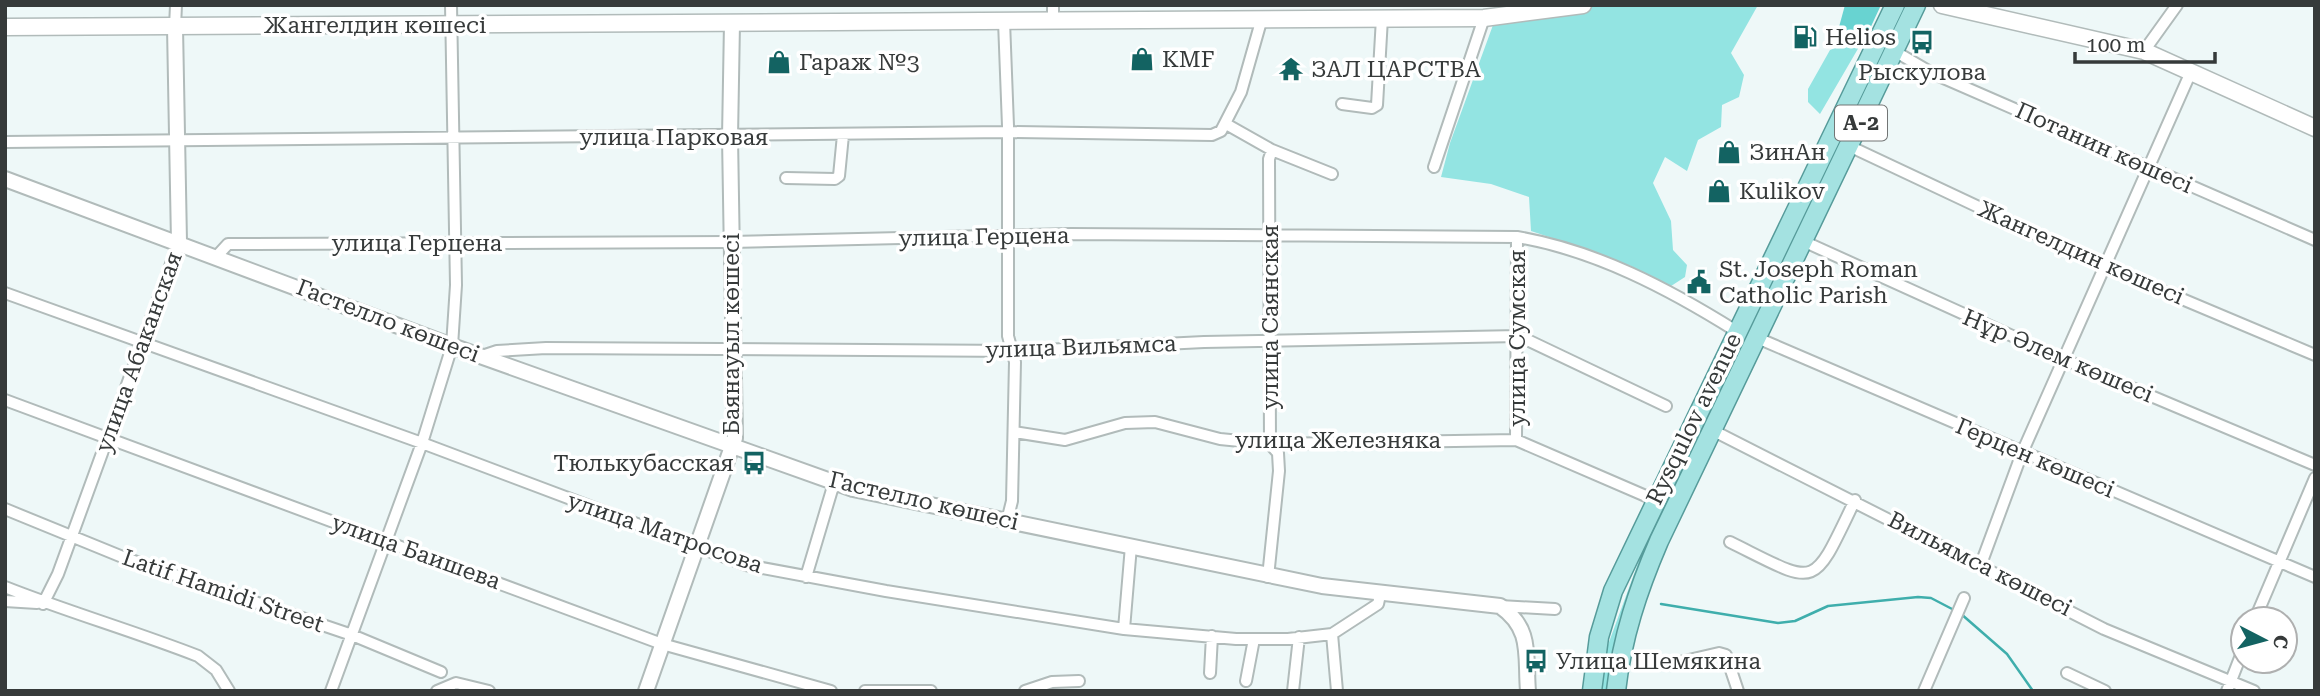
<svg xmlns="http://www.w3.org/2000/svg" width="2320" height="696" viewBox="0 0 2320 696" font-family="'Roboto Serif',serif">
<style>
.green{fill:#93e4e2}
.forest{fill:#68d3d1}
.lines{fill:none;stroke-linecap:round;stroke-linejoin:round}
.stream{stroke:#3faeac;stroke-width:2.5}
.minor-casing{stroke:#b1bbba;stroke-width:14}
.tertiary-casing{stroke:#b1bbba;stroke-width:18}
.secondary-casing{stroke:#b1bbba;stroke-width:19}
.primary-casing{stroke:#569b9a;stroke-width:21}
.minor{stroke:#fff;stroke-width:10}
.tertiary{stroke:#fff;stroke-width:14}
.secondary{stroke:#fff;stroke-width:16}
.primary{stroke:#a4e2e1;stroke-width:18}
.labels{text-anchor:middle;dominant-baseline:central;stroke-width:7;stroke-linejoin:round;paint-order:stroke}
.shield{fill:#fff;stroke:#727575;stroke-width:2}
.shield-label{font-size:21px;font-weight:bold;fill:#363a3a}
.street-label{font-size:23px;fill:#363a3a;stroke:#fff}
.poi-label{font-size:23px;fill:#363a3a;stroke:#fff;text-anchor:start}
</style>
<rect width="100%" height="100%" fill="#eef8f8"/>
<path class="green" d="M1601 5H1758L1731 53 1744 75 1739 97 1722 105 1721 127 1698 140 1687 171 1665 157 1653 183 1671 221 1673 250 1687 265 1685 277 1668 288 1631 266 1597 257 1579 247 1531 231 1529 197 1491 184 1441 177 1450 143 1493 25Z
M1838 47H1859L1820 114 1808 102V89L1830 50Z
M1659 506 1663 511C1639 570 1616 628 1607 691H1600L1605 653Z"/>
<path class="forest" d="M1845 5H1881L1867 35 1844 33 1839 27Z"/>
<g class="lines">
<path class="stream" d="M1661 604 1778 623 1795 621 1828 606 1918 597 1931 598 1954 610
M1960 613 2007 654 2033 691"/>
<g class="minor-casing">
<path id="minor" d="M1053 5V21
M1004 21 1008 126V336L1015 362 1012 501 1007 521
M175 27 176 5
M2144 51 2177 5
M1896 52 1932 73 2315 240
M1342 104 1372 108 1377 105 1382 18
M1226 124 1272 150 1269 159 1270 444 1278 453 1279 471 1268 577
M5 142 1008 132 1212 135 1221 131 1241 92 1262 18
M1849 146 2106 267 2315 355
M1272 150 1332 174
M1434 167 1484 18
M786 178 835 179 839 176 843 135
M1803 241 2063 359 2315 465
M217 256 228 244 731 242 1071 234 1517 237C1595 250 1669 289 1736 331
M5 293 422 443 746 565 886 591 1124 629 1236 639H1288L1332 634 1378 604 1380 595
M1755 337 2315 577
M482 356 497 351 546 348 1024 351 1204 342 1519 336 1666 406
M5 400 662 644 831 691
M1710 429 2104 629 2254 691
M1014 432 1065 440 1125 423 1155 422 1220 439 1270 444 1516 440 1655 500
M1516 440 1517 237
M5 509 125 558 352 635 441 672
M1730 542C1819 586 1811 592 1855 500
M1981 564 2022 453 2190 74
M806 577 834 483
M5 587C68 612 134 631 198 656L216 670 229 691
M5 601 37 603
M43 604 58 574 179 242
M1500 606 1555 609
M2255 619 2315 478
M1124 629 1131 546
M1332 634 1337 691
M1667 665 1719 653 1726 655 1738 691
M1210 673 1212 636
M2067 673 2105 691
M1246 681 1254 639
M331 691 422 443 452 346 456 285 451 5
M437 691 456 683 489 691
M865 691H931
M1025 691 1052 682 1079 681
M1293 691 1299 637
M1924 691 1964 598
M2227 691 2243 650"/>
</g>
<g class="tertiary-casing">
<path id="tertiary" d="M175 27 179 242
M5 179 452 346 853 489 1322 586 1500 606C1533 629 1525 656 1528 691
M646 691 735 438 730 137 732 23"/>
</g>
<g class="secondary-casing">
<path id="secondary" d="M1942 5 2144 51 2315 128
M5 27 1484 18 1583 5"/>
</g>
<g class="primary-casing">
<path id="primary" d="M1592 691 1599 637 1613 591 1895 5
M1616 691C1622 637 1638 590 1659 541L1916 5"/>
</g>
<use href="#minor" class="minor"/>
<use href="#tertiary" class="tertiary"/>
<use href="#secondary" class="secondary"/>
<use href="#primary" class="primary"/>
</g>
<defs>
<g id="fuel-bare" transform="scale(1.89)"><path d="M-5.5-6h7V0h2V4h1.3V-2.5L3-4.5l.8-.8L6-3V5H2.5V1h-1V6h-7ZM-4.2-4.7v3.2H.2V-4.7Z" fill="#136362" stroke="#fff" stroke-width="2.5" paint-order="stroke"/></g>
<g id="bus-bare" transform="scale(1.89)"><path d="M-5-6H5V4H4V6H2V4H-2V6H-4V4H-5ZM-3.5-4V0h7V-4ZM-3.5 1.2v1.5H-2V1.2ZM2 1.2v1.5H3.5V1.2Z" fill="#136362" stroke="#fff" stroke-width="2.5" paint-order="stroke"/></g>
<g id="shop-bare" transform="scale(1.89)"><path d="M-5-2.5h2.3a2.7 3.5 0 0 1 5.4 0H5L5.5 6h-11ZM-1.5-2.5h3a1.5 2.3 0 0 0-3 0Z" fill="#136362" stroke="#fff" stroke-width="2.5" paint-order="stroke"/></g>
<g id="temple-bare" transform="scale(1.89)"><path d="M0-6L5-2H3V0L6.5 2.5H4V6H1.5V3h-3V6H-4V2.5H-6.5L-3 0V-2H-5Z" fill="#136362" stroke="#fff" stroke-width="2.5" paint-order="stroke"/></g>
<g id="civic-bare" transform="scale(1.89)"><path d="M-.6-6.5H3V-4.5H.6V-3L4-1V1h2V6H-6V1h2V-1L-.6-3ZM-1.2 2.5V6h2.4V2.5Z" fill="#136362" stroke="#fff" stroke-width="2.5" paint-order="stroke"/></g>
</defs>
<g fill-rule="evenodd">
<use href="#fuel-bare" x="1805" y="37"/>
<use href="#bus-bare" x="1922" y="42"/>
<use href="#shop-bare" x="1142" y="59"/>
<use href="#shop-bare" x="779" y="62"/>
<use href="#temple-bare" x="1291" y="69"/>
<use href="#shop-bare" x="1729" y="152"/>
<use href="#shop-bare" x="1719" y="191"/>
<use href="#civic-bare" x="1699" y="282"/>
<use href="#bus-bare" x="754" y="463"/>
<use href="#bus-bare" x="1536" y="661"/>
</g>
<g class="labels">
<rect class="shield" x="1835" y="105.5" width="52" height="35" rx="5"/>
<g class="shield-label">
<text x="1861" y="123">A-2</text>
</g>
<g class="street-label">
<text x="375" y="25">Жангелдин көшесі</text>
<text x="674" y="137">улица Парковая</text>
<text transform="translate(2104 148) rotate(24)">Потанин көшесі</text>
<text transform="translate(984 237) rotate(-1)">улица Герцена</text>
<text x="417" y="243">улица Герцена</text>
<text transform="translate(2081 253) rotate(24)">Жангелдин көшесі</text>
<text transform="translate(1270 317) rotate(-90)">улица Саянская</text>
<text transform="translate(388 321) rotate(21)">Гастелло көшесі</text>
<text transform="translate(731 334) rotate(-90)">Баянауыл көшесі</text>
<text transform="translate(1517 338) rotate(-90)">улица Сумская</text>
<text transform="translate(1081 347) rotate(-2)">улица Вильямса</text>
<text transform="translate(139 352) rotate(-70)">улица Абаканская</text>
<text transform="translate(2058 356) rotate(23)">Нұр Әлем көшесі</text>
<text transform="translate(1694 419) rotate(-64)">Rysqulov avenue</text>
<text x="1338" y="440">улица Железняка</text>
<text transform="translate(2035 458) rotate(23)">Герцен көшесі</text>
<text transform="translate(924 501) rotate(13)">Гастелло көшесі</text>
<text transform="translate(665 533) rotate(19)">улица Матросова</text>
<text transform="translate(416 552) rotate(20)">улица Баишева</text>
<text transform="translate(1980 564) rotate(27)">Вильямса көшесі</text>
<text transform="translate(223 591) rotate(19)">Latif Hamidi Street</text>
</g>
<g class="poi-label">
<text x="1825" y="37">Helios</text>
<text x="1162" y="59">KMF</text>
<text x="799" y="62">Гараж №3</text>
<text x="1311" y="69">ЗАЛ ЦАРСТВА</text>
<text x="1922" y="72" text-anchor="middle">Рыскулова</text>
<text x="1749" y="152">ЗинАн</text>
<text x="1739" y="191">Kulikov</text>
<text x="1719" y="269">St. Joseph Roman<tspan x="1719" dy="26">Catholic Parish</tspan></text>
<text x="734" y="463" text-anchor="end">Тюлькубасская</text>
<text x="1556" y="661">Улица Шемякина</text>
</g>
</g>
<rect width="2320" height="696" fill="none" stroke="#363a3a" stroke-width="14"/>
<g transform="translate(2264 640) rotate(96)"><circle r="33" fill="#ffffff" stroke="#afb0b0" stroke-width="2"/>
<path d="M0-5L12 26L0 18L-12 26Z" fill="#136362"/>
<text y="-10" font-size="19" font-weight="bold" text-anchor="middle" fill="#363a3a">С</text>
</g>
<path d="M2075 52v10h140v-10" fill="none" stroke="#363a3a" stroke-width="3.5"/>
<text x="2086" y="52" font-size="21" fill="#363a3a" stroke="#ffffff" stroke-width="5" paint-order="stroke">100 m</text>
</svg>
